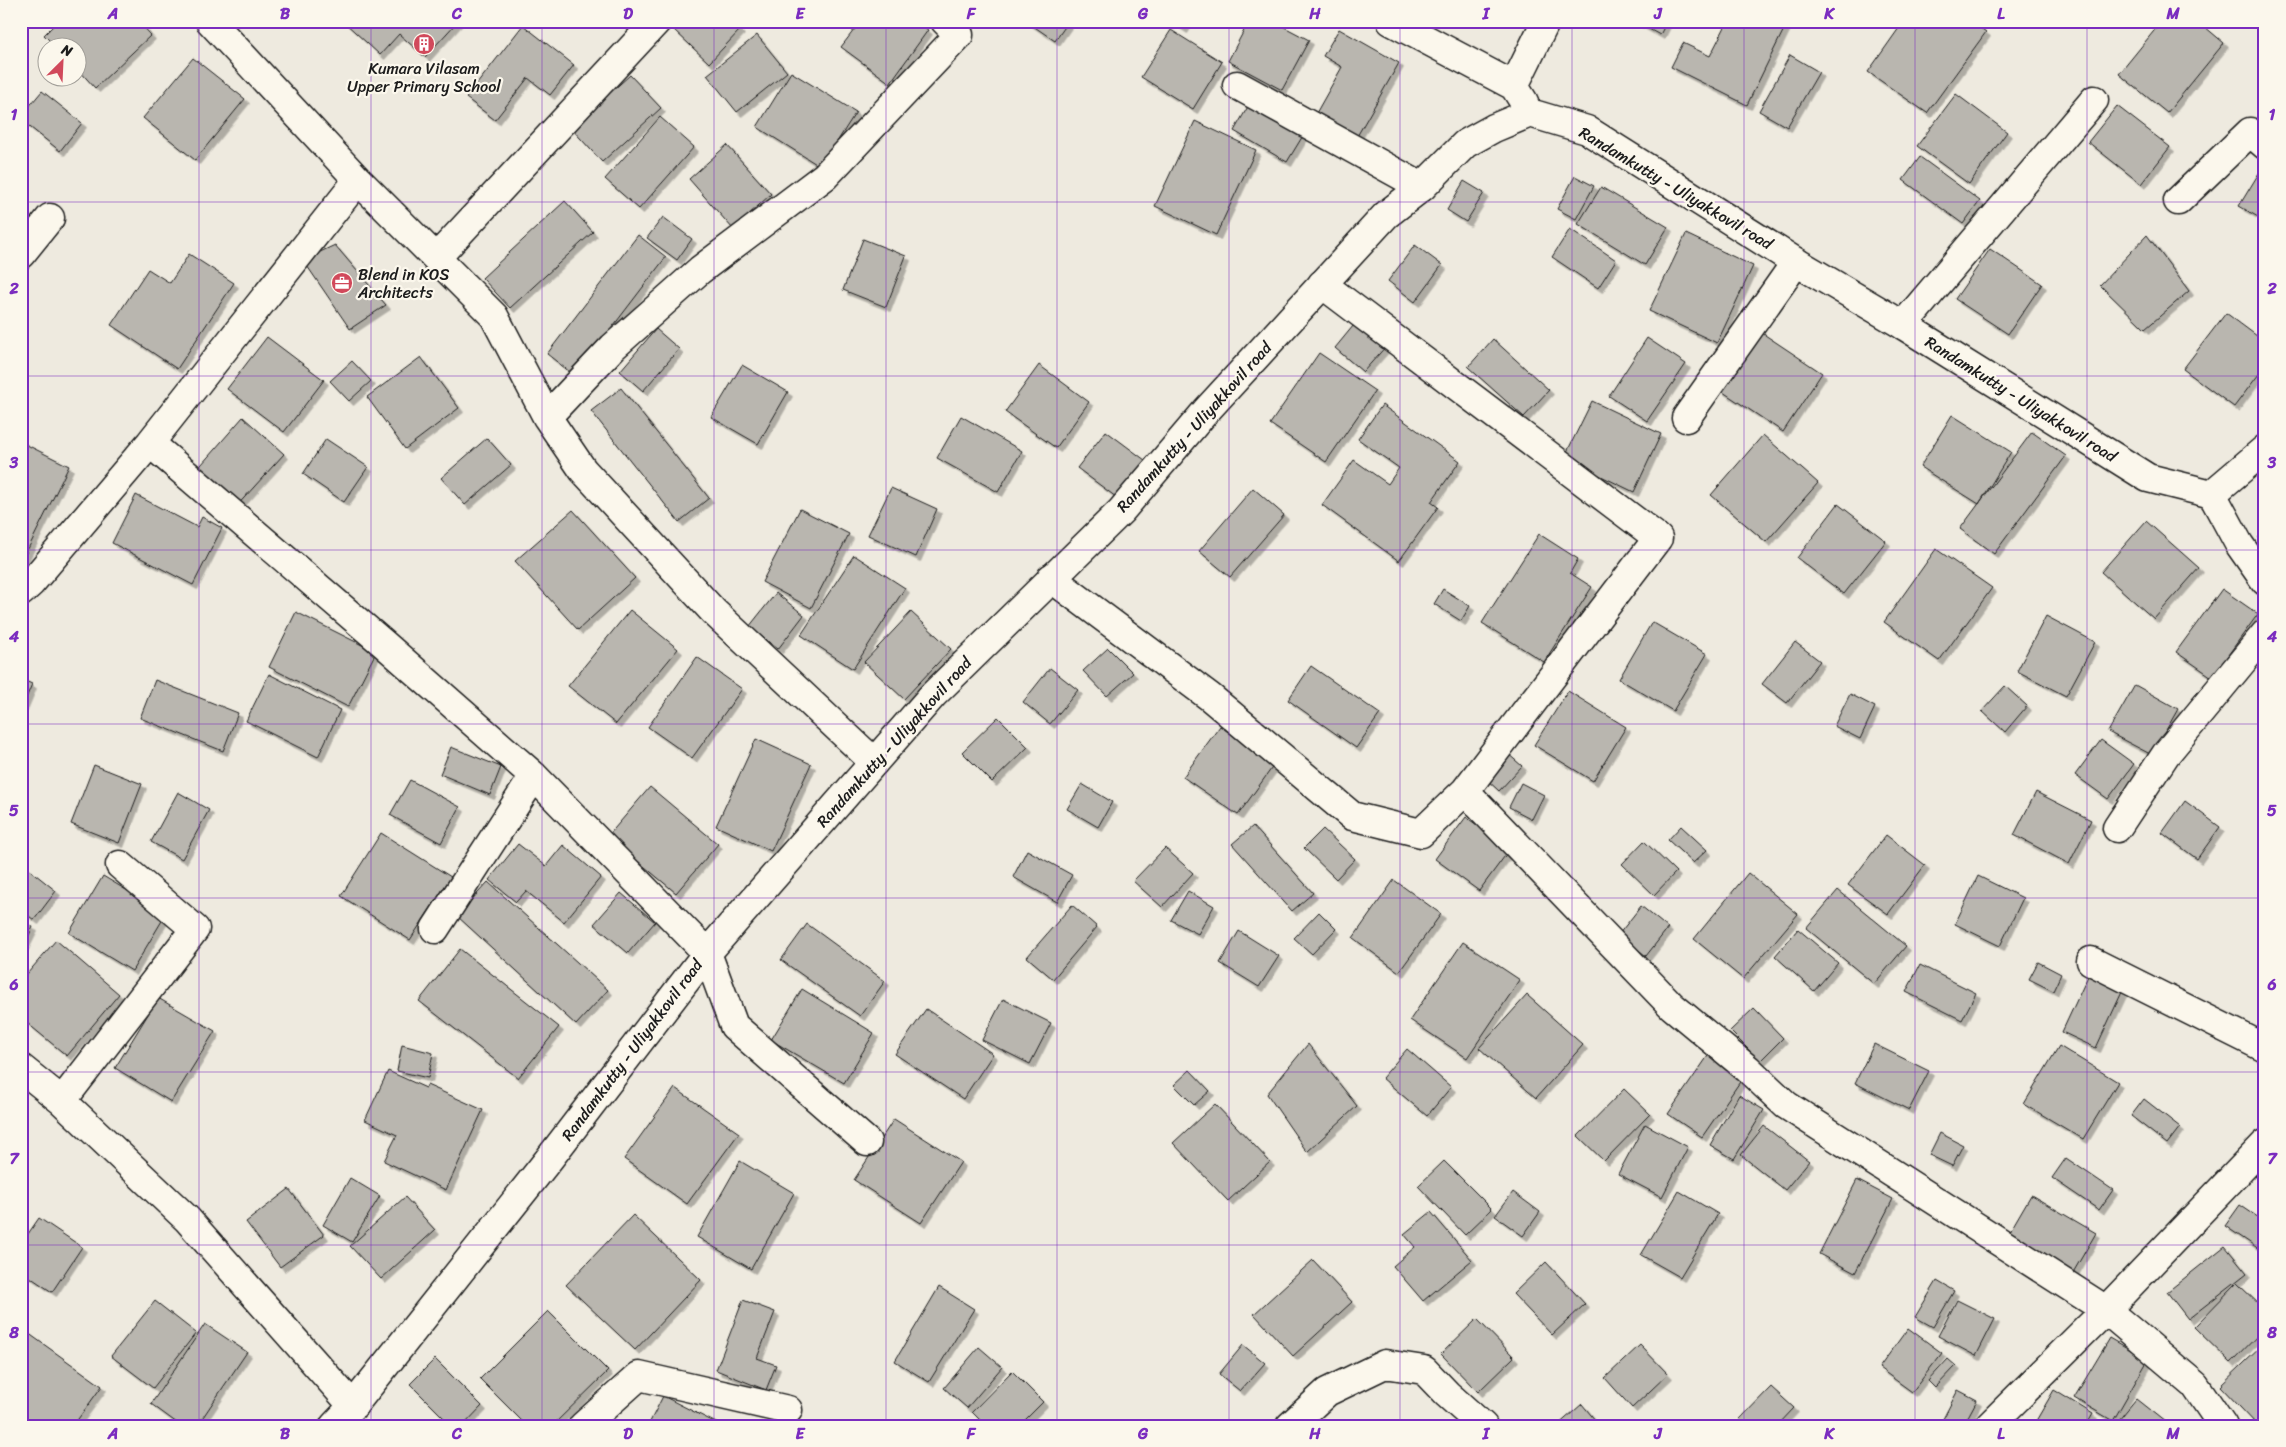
<svg xmlns="http://www.w3.org/2000/svg" width="2286" height="1447" viewBox="0 0 2286 1447" font-family="Sriracha,sans-serif">
<style>
.building{fill:#b9b6af;stroke:#1c1c1c;filter:url(#shadow)}
.lines{fill:none;stroke-linecap:round;stroke-linejoin:round}
.minor-casing{stroke:#1c1c1c;stroke-width:31}
.tertiary-casing{stroke:#1c1c1c;stroke-width:31}
.minor{stroke:#fbf7ec;stroke-width:28}
.tertiary{stroke:#fbf7ec;stroke-width:28}
.grid{fill:none;stroke:#7b2cbf;stroke-width:1;stroke-opacity:0.55}
.labels{text-anchor:middle;dominant-baseline:central;stroke-width:4.5;stroke-linejoin:round;paint-order:stroke}
.poi-label{font-size:16px;fill:#1c1c1c;stroke:#fbf7ec}
.street-label{font-size:16px;fill:#1c1c1c;stroke:#fbf7ec}
.neatline{fill:none;stroke:#7b2cbf;stroke-width:2}
.grid-label{font-size:16px;text-anchor:middle;font-weight:bold;fill:#7b2cbf}
</style>
<defs>
<filter id="shadow"><feDropShadow dx="4.5" dy="4.5" stdDeviation="0" flood-color="#0004"/></filter>
</defs>
<rect width="100%" height="100%" fill="#eeeadf"/>
<filter id="ink" filterUnits="userSpaceOnUse"><feTurbulence type="fractalNoise" baseFrequency=".02" numOctaves="2"/><feDisplacementMap in="SourceGraphic" scale="10" xChannelSelector="R" yChannelSelector="G"/><feConvolveMatrix kernelMatrix="1 2 1 2 8 2 1 2 1" color-interpolation-filters="sRGB"/></filter>
<g filter="url(#ink)">
<path class="building" d="M58 21H138L151 35 95 88 78 69V48H57L44 35Z
M343 21H458L425 57 399 34 380 55Z
M680 21H731L740 30 709 63 673 29Z
M861 21H916L928 30 890 83 841 47Z
M1026 21H1069L1055 41Z
M1171 21H1188L1183 29Z
M1249 21H1273L1309 40 1282 90 1228 61Z
M1634 21H1667L1660 35Z
M1728 21H1788L1747 105 1671 67 1683 43 1710 56Z
M1904 21H1971L1986 32 1927 113 1868 72Z
M2162 21H2198L2224 43 2167 113 2119 74Z
M523 25 574 65 550 95 528 78 495 120 466 98Z
M1339 29 1399 63 1356 138 1315 115 1342 67 1323 56Z
M1171 30 1222 62 1193 109 1141 77Z
M757 35 787 72 737 112 707 75Z
M1790 55 1819 72 1787 127 1759 111Z
M193 58 245 99 195 160 143 118Z
M791 72 856 112 821 167 757 127Z
M630 75 661 108 602 162 571 128Z
M42 91 82 123 60 151 21 120V116Z
M1956 94 2007 132 1969 184 1917 146Z
M1250 103 1304 134 1287 162 1234 131Z
M2117 106 2170 147 2141 184 2088 142Z
M660 117 694 147 639 209 605 179Z
M1195 121 1256 150 1216 235 1155 206Z
M727 145 771 194 733 229 689 179Z
M1920 157 1980 201 1963 224 1903 180Z
M2259 173 2265 176V221L2239 206Z
M1575 176 1594 186 1576 219 1557 209Z
M1464 181 1484 193 1466 222 1447 210Z
M1601 187 1668 227 1645 265 1578 224Z
M565 201 593 232 510 308 482 278Z
M663 217 692 239 677 260 647 238Z
M1570 229 1616 260 1598 288 1552 257Z
M1686 234 1753 266 1717 343 1649 311Z
M638 235 666 257 575 376 547 354Z
M2147 235 2189 291 2145 329 2100 285Z
M863 239 906 256 886 307 843 290Z
M335 245 386 305 350 329 303 260Z
M1415 245 1442 265 1415 302 1388 281Z
M1990 249 2042 284 2008 334 1955 299Z
M189 254 234 283 177 369 111 325 148 269 170 283Z
M2226 313 2265 342V366L2234 407 2183 369Z
M1358 320 1388 344 1363 372 1335 348Z
M656 329 679 349 643 391 620 371Z
M1759 331 1822 373 1783 432 1720 390Z
M267 337 324 380 284 432 227 389Z
M1647 338 1686 364 1647 421 1609 396Z
M1493 339 1549 390 1524 417 1468 367Z
M1319 353 1375 391 1326 462 1270 424Z
M421 357 459 408 405 449 367 397Z
M352 361 371 381 349 401 330 381Z
M742 365 788 392 758 444 711 417Z
M1039 365 1089 402 1056 448 1005 412Z
M621 388 709 498 679 522 591 411Z
M1592 401 1661 434 1634 492 1564 458Z
M1382 405 1460 461 1431 502 1438 507 1399 561 1322 505 1354 460 1388 484 1399 468 1358 439Z
M1952 415 2011 452 1979 504 1920 467Z
M961 416 1022 451 998 492 937 458Z
M243 417 284 454 234 509 194 473Z
M1106 431 1153 466 1124 503 1077 468Z
M2032 432 2066 456 1994 554 1960 529Z
M1763 435 1818 483 1766 542 1711 495Z
M487 438 511 465 465 505 441 478Z
M326 439 368 467 344 502 303 474Z
M21 442 69 466 21 563Z
M891 488 937 509 916 557 868 535Z
M1253 488 1284 515 1230 577 1199 551Z
M136 495 197 527 202 517 222 528 193 585 112 543Z
M1838 504 1886 541 1844 594 1797 558Z
M800 509 849 534 811 608 762 582Z
M573 510 635 578 578 630 515 561Z
M2146 521 2199 568 2154 619 2101 572Z
M2265 531V544L2258 538Z
M1539 534 1578 559 1570 573 1592 587 1544 662 1482 623Z
M1936 549 1992 588 1939 661 1884 622Z
M854 555 905 588 853 669 801 635Z
M1443 589 1470 606 1461 621 1434 604Z
M2222 589 2258 614 2212 677 2176 652Z
M776 593 804 615 778 649 749 627Z
M630 610 678 649 616 724 568 686Z
M296 612 376 652 348 707 269 667Z
M911 612 951 649 904 699 864 662Z
M2046 616 2095 642 2066 696 2017 671Z
M1652 622 1707 654 1673 711 1619 679Z
M1795 642 1820 661 1787 703 1762 684Z
M1108 648 1133 673 1107 696 1083 671Z
M697 657 742 689 692 758 648 727Z
M1311 666 1380 714 1356 748 1288 700Z
M1050 668 1078 690 1050 724 1023 702Z
M269 674 340 710 318 757 246 721Z
M21 679 32 684 21 710Z
M155 680 238 713 223 751 140 718Z
M2135 685 2178 709 2152 755 2108 732Z
M2005 686 2027 706 2005 732 1982 711Z
M1568 691 1626 727 1593 781 1534 745Z
M1850 694 1875 707 1860 739 1834 726Z
M998 717 1028 747 992 782 962 752Z
M1220 726 1274 765 1238 815 1183 777Z
M756 739 811 764 771 851 716 826Z
M2101 740 2134 764 2108 799 2075 775Z
M451 747 501 767 490 795 440 774Z
M1507 753 1522 766 1499 791 1485 778Z
M94 765 142 784 119 843 71 824Z
M410 780 460 807 441 843 390 815Z
M1521 783 1544 795 1532 819 1509 807Z
M1082 784 1112 802 1098 827 1067 809Z
M650 787 718 844 676 893 608 836Z
M178 792 209 810 182 859 151 842Z
M2036 792 2091 820 2069 864 2014 835Z
M2185 801 2220 827 2197 859 2162 833Z
M1466 817 1510 849 1479 891 1435 859Z
M1253 826 1313 893 1292 911 1232 844Z
M1681 826 1707 850 1693 863 1668 840Z
M1323 829 1355 859 1336 879 1304 848Z
M381 833 451 877 410 940 341 896Z
M1886 835 1925 865 1888 914 1848 885Z
M1644 841 1676 872 1654 895 1622 864Z
M518 844 546 866 563 845 601 877 564 922 526 891 516 902 489 880Z
M1165 848 1193 873 1162 907 1133 881Z
M1027 850 1072 875 1057 902 1013 877Z
M25 866 56 891 34 920 21 910V871Z
M1748 873 1798 914 1743 979 1694 939Z
M103 876 166 914 132 971 69 933Z
M1978 876 2023 898 2000 946 1955 924Z
M1394 880 1441 914 1399 972 1353 938Z
M488 882 608 990 576 1025 457 916Z
M1838 890 1906 946 1874 984 1806 928Z
M1188 891 1214 906 1198 934 1171 920Z
M621 893 655 922 628 953 594 924Z
M1072 905 1097 927 1053 979 1027 957Z
M1641 906 1668 928 1646 956 1619 934Z
M1319 912 1336 929 1312 954 1294 938Z
M21 921 33 927 21 951Z
M807 924 885 981 860 1016 781 960Z
M1798 929 1838 963 1814 991 1775 956Z
M1239 931 1279 956 1259 987 1220 963Z
M56 940 119 994 67 1056 21 1018V981Z
M1463 942 1520 980 1467 1058 1410 1020Z
M460 949 559 1027 518 1078 419 1001Z
M2038 962 2061 974 2053 991 2029 979Z
M1920 965 1976 993 1962 1020 1906 992Z
M2088 976 2122 992 2096 1048 2062 1032Z
M802 989 874 1033 844 1083 771 1040Z
M1527 995 1583 1045 1536 1098 1479 1048Z
M158 998 215 1031 171 1102 115 1068Z
M1003 999 1051 1023 1030 1064 982 1040Z
M1754 1008 1783 1038 1760 1061 1730 1031Z
M926 1009 993 1054 963 1099 895 1054Z
M1308 1044 1357 1106 1307 1152 1267 1094Z
M1874 1044 1929 1071 1909 1110 1855 1083Z
M402 1045 433 1053 428 1078 397 1071Z
M2059 1046 2118 1082 2083 1139 2024 1104Z
M1407 1049 1451 1087 1427 1116 1382 1078Z
M1710 1053 1744 1076 1702 1137 1668 1114Z
M1190 1070 1210 1091 1194 1105 1174 1085Z
M388 1071 426 1088 427 1085 483 1110 446 1190 384 1161 397 1135 365 1120Z
M675 1088 739 1133 687 1204 624 1159Z
M1624 1089 1650 1114 1604 1161 1578 1136Z
M1739 1095 1764 1110 1734 1159 1710 1145Z
M2144 1099 2180 1127 2167 1144 2131 1116Z
M1215 1104 1270 1162 1228 1201 1173 1143Z
M894 1119 961 1162 921 1223 854 1180Z
M1645 1124 1688 1147 1662 1197 1618 1174Z
M1764 1126 1809 1161 1785 1190 1741 1155Z
M1940 1133 1963 1145 1952 1166 1929 1155Z
M2066 1158 2113 1190 2099 1210 2052 1178Z
M740 1161 794 1193 751 1269 697 1237Z
M1444 1161 1492 1209 1465 1235 1418 1186Z
M350 1178 380 1196 352 1242 323 1225Z
M1857 1180 1893 1199 1855 1273 1819 1254Z
M289 1189 324 1235 280 1267 246 1222Z
M1679 1191 1718 1214 1680 1277 1641 1255Z
M2265 1191V1205L2258 1197Z
M1513 1192 1540 1212 1523 1236 1495 1216Z
M2031 1195 2096 1233 2071 1276 2006 1238Z
M405 1197 435 1230 381 1279 350 1246Z
M2240 1205 2265 1222V1242L2259 1249 2225 1226Z
M1431 1212 1472 1260 1423 1301 1393 1266 1415 1247 1404 1234Z
M633 1215 701 1280 635 1350 566 1285Z
M39 1218 82 1247 52 1292 21 1271V1244Z
M2225 1246 2247 1273 2188 1319 2167 1292Z
M1313 1260 1352 1302 1293 1356 1254 1314Z
M1546 1262 1585 1304 1552 1335 1513 1294Z
M1937 1281 1954 1291 1933 1327 1915 1317Z
M2237 1283 2265 1310V1328L2231 1363 2194 1327Z
M939 1287 974 1309 929 1382 895 1361Z
M743 1300 775 1312 757 1358 776 1365 766 1390 716 1370Z
M1957 1300 1995 1319 1976 1356 1938 1336Z
M155 1301 196 1333 153 1388 111 1356Z
M548 1311 608 1371 552 1426H527L480 1379Z
M1477 1319 1514 1357 1478 1392 1441 1354Z
M205 1324 247 1352 197 1426H181L151 1404Z
M21 1328 102 1386 73 1426H21Z
M1908 1328 1942 1353 1912 1392 1879 1368Z
M2110 1338 2148 1360 2113 1421 2074 1398Z
M2265 1343V1426H2258L2220 1386Z
M1243 1345 1265 1363 1240 1391 1219 1374Z
M1640 1345 1668 1374 1632 1408 1605 1378Z
M979 1347 1002 1367 967 1408 944 1388Z
M435 1359 482 1406 463 1426H452L410 1384Z
M1948 1359 1956 1366 1935 1388 1928 1381Z
M1012 1371 1043 1402 1019 1426H986L972 1412Z
M1771 1387 1794 1408 1777 1426H1745L1739 1420Z
M1958 1390 1977 1400 1963 1426H1957L1943 1419Z
M2054 1390 2093 1414 2086 1426H2033Z
M663 1396 722 1426H648Z
M2136 1399 2170 1426H2114Z
M1582 1404 1600 1426H1557Z"/>
<g class="lines">
<g class="minor-casing">
<path id="minor" d="M210 21 358 180 494 316 547 417 583 470 714 612 874 762
M1391 21 1514 86
M1237 85 1422 187
M1524 102 1514 86 1546 21
M2178 201 2250 132 2265 145
M21 254 50 218
M437 257 657 21
M1322 284 1658 538 1465 791
M1903 325 2094 100
M547 417 613 347 700 270 825 176 959 35 945 21
M1686 418 1796 262
M150 443 384 644 534 776 707 953 734 1026 867 1142
M2212 494 2239 544 2265 581
M1051 578 1210 697 1352 816 1421 833 1465 791 1672 1006 1748 1069 1786 1105 2106 1310 2195 1385 2223 1426
M21 592 31 583 150 443 358 180
M2117 828 2166 754 2265 634
M435 929 534 776
M2091 961 2265 1048
M21 1068 62 1101 187 1219 353 1406
M62 1101 195 929 120 865
M583 1426 639 1376 788 1410
M1290 1426 1327 1392 1385 1364 1424 1370 1447 1394 1483 1426
M1989 1426 2106 1310 2265 1144"/>
</g>
<g class="tertiary-casing">
<path id="tertiary" d="M334 1426 353 1406 549 1159 707 953 933 695 1121 511 1206 411 1386 215 1422 187 1465 144 1494 128 1530 113 1587 130 1796 262 1903 325 2148 478 2212 494 2265 449"/>
</g>
<use href="#minor" class="minor"/>
<use href="#tertiary" class="tertiary"/>
</g>
</g>
<path class="grid" d="M199 21V1426M371 21V1426M542 21V1426M714 21V1426M886 21V1426M1057 21V1426M1229 21V1426M1400 21V1426M1572 21V1426M1744 21V1426M1915 21V1426M2087 21V1426M21 202H2265M21 376H2265M21 550H2265M21 724H2265M21 898H2265M21 1072H2265M21 1245H2265"/>
<defs>
<g id="building-disc" transform="scale(1.125)"><circle r="9.5" fill="#d1495b" stroke="#fbf7ec"/><path d="M-4-6H4V6H1V3H-1V6H-4ZM-2.5-4.3h1.7v1.8h-1.7ZM.8-4.3h1.7v1.8H.8ZM-2.5-1h1.7V.8h-1.7ZM.8-1h1.7V.8H.8Z" fill="#fff"/></g>
<g id="office-disc" transform="scale(1.125)"><circle r="9.5" fill="#d1495b" stroke="#fbf7ec"/><path d="M-6-3h4V-5.5h4V-3h4V5H-6ZM-1-4.5V-3h2v-1.5ZM-6 0V1H6V0Z" fill="#fff"/></g>
</defs>
<g fill-rule="evenodd">
<use href="#building-disc" x="424" y="44"/>
<use href="#office-disc" x="342" y="283"/>
</g>
<g class="labels">
<g class="poi-label">
<text x="424" y="68">Kumara Vilasam<tspan x="424" dy="18">Upper Primary School</tspan></text>
<text x="358" y="274" text-anchor="start">Blend in KOS<tspan x="358" dy="18">Architects</tspan></text>
</g>
<g class="street-label">
<text transform="translate(1676 188) rotate(31)">Randamkutty - Uliyakkovil road</text>
<text transform="translate(2021 399) rotate(32)">Randamkutty - Uliyakkovil road</text>
<text transform="translate(1194 427) rotate(-48)">Randamkutty - Uliyakkovil road</text>
<text transform="translate(894 742) rotate(-48)">Randamkutty - Uliyakkovil road</text>
<text transform="translate(632 1050) rotate(-53)">Randamkutty - Uliyakkovil road</text>
</g>
</g>
<rect width="2286" height="1447" fill="none" stroke="#fbf7ec" stroke-width="55"/>
<g transform="translate(62 62) rotate(24)"><circle r="24" fill="#fbf7ec" stroke="#a29f99"/>
<path d="M0-4L9 19L0 12L-9 19Z" fill="#d1495b"/>
<text y="-8" font-size="14" font-weight="bold" text-anchor="middle" fill="#1c1c1c">N</text>
</g>
<rect x="28" y="28" width="2230" height="1392" class="neatline"/>
<g class="grid-label">
<text x="113" y="19">A</text>
<text x="285" y="19">B</text>
<text x="457" y="19">C</text>
<text x="628" y="19">D</text>
<text x="800" y="19">E</text>
<text x="971" y="19">F</text>
<text x="1143" y="19">G</text>
<text x="1315" y="19">H</text>
<text x="1486" y="19">I</text>
<text x="1658" y="19">J</text>
<text x="1829" y="19">K</text>
<text x="2001" y="19">L</text>
<text x="2173" y="19">M</text>
<text x="14" y="120">1</text>
<text x="2272" y="120">1</text>
<text x="14" y="294">2</text>
<text x="2272" y="294">2</text>
<text x="14" y="468">3</text>
<text x="2272" y="468">3</text>
<text x="14" y="642">4</text>
<text x="2272" y="642">4</text>
<text x="14" y="816">5</text>
<text x="2272" y="816">5</text>
<text x="14" y="990">6</text>
<text x="2272" y="990">6</text>
<text x="14" y="1164">7</text>
<text x="2272" y="1164">7</text>
<text x="14" y="1338">8</text>
<text x="2272" y="1338">8</text>
<text x="113" y="1439">A</text>
<text x="285" y="1439">B</text>
<text x="457" y="1439">C</text>
<text x="628" y="1439">D</text>
<text x="800" y="1439">E</text>
<text x="971" y="1439">F</text>
<text x="1143" y="1439">G</text>
<text x="1315" y="1439">H</text>
<text x="1486" y="1439">I</text>
<text x="1658" y="1439">J</text>
<text x="1829" y="1439">K</text>
<text x="2001" y="1439">L</text>
<text x="2173" y="1439">M</text>
</g>
</svg>
